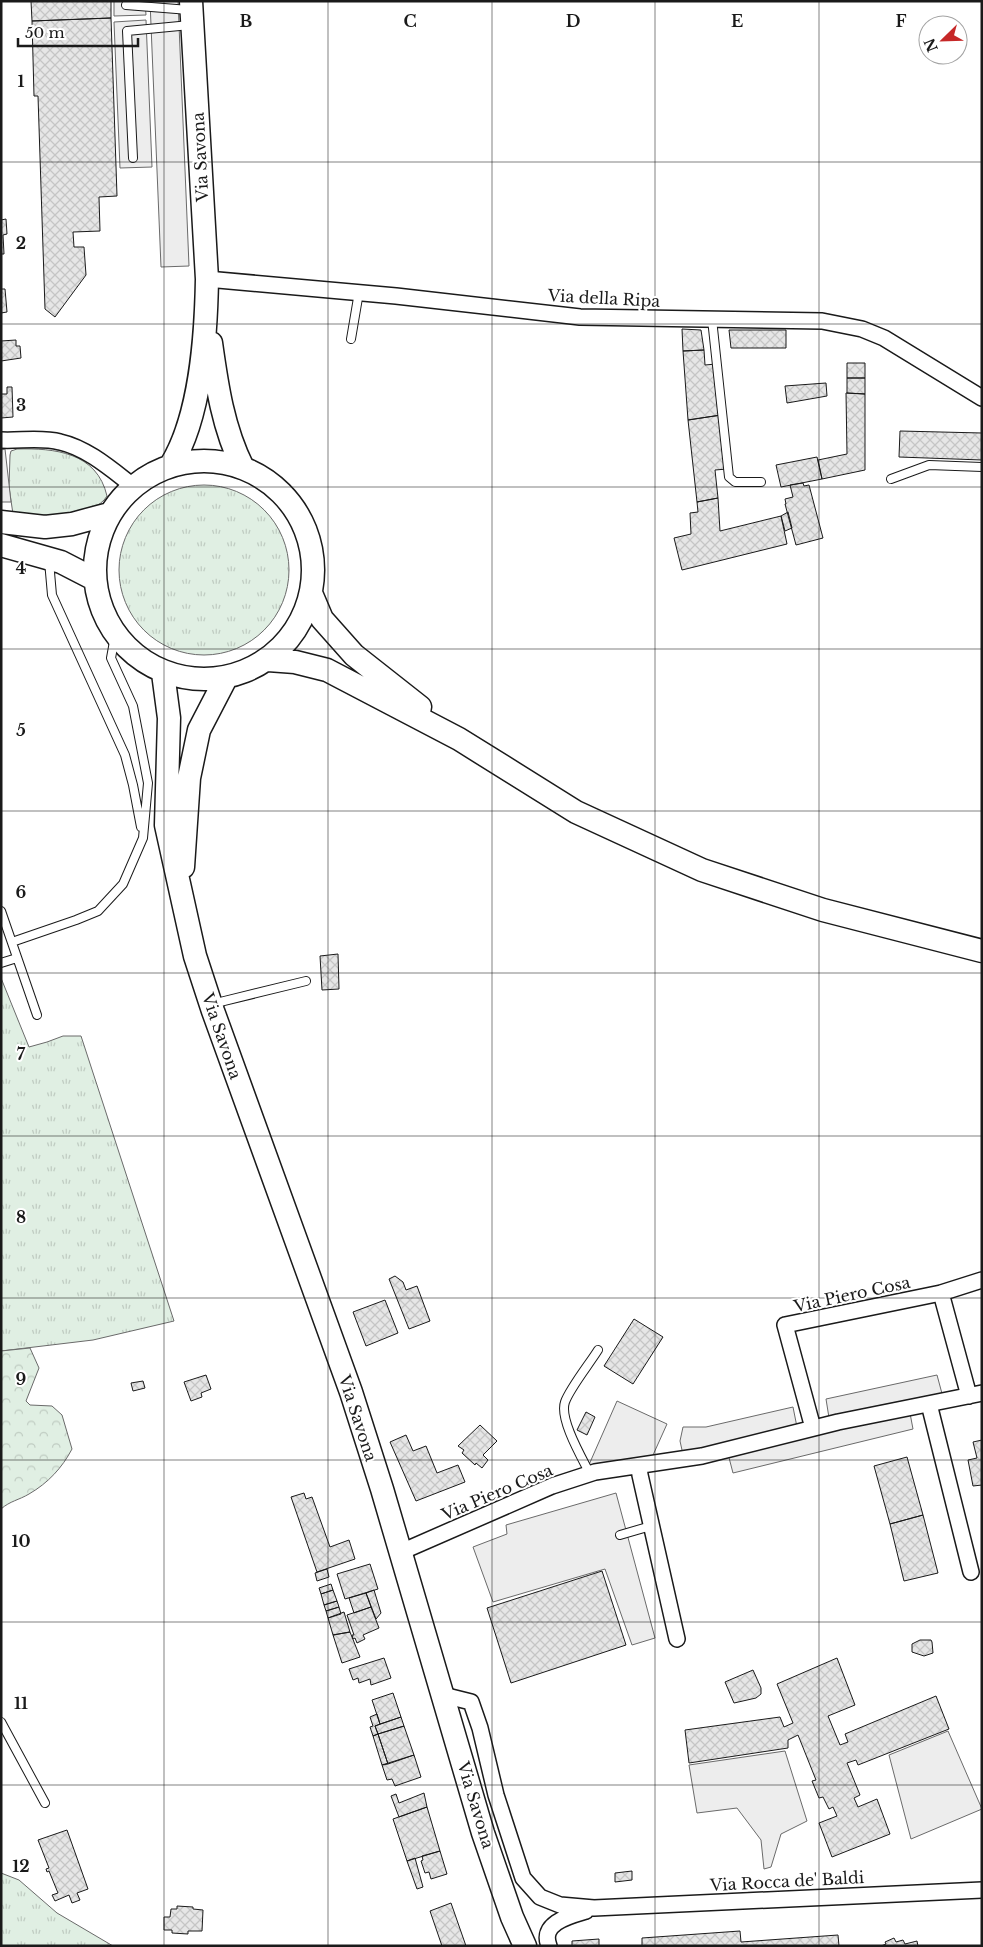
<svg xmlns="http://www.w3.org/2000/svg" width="983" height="1947" viewBox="0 0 983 1947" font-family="'Libre Baskerville',serif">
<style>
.grass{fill:url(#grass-tufts);stroke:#6a6a6a}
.forest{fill:url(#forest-crowns);stroke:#6a6a6a}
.parking{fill:#ededed;stroke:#6a6a6a}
.building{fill:url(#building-cross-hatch);stroke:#1a1a1a}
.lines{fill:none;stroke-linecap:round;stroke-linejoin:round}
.service-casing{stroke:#1a1a1a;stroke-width:10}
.minor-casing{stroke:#1a1a1a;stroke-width:18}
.primary-casing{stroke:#1a1a1a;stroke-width:25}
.service{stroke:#fff;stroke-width:8}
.minor{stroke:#fff;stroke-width:15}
.primary{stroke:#fff;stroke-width:22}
.grid{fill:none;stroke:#1a1a1a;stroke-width:1;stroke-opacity:0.55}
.labels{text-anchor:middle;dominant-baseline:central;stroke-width:4;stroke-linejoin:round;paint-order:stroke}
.street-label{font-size:16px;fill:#1a1a1a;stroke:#fff}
.grid-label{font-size:16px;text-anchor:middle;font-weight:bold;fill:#1a1a1a;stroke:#fff;stroke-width:4;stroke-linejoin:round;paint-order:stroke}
</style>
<defs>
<pattern id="grass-tufts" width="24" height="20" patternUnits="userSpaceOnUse" patternTransform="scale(1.25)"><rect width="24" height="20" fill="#e0efe3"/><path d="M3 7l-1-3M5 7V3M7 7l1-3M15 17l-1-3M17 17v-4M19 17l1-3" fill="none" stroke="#c0ccc2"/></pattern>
<pattern id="forest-crowns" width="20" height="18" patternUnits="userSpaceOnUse" patternTransform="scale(1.25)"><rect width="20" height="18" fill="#e0efe3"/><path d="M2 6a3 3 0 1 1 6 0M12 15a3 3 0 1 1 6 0" fill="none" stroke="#c0ccc2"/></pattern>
<pattern id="building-cross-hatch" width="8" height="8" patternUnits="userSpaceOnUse" patternTransform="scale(1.25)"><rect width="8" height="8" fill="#e6e6e6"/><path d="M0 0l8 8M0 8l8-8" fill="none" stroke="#c5c5c5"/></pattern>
</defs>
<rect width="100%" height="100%" fill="#fff"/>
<path class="grass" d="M17 449C54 448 97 452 107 496 94 519 37 516 13 514L9 487 10 455 11 451Z
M119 570a85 85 0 1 1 170 0a85 85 0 1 1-170 0Z
M1 978 29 1047 47 1042 63 1036H81L174 1321 93 1340 1 1351Z
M1 1873 19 1880 57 1913 113 1946H1Z"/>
<path class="forest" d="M30 1348 39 1368 26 1401 30 1405 52 1406 62 1415 72 1449C62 1468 48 1483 29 1494 19 1500 10 1501 1 1509V1351Z"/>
<path class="parking" d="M114 1H145L146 15 114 16Z
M150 1H178L189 266 161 267Z
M146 20 152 167 120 168 114 22Z
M5 449 11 502H1V450Z
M937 1375 944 1401 909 1408 913 1429 733 1473 727 1450 684 1459 680 1441 683 1427H706L793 1407 798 1432 830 1424 826 1399Z
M617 1401 667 1424 649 1464 584 1476Z
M616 1493 655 1638 632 1645 605 1569 493 1602 473 1547 507 1534 506 1525Z
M948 1731 982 1809 911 1839 889 1755Z
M785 1751 807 1821 781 1834 771 1867 764 1869 761 1840 737 1808 697 1813 689 1765Z"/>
<path class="building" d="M31 1H111V18L32 21Z
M111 18 117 196 99 197 100 231 73 232 74 247H84L86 275 55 317 45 309 38 96H34L32 21Z
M6 219 7 234 3 235 4 254H1V220Z
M1 289H5L7 312 1 313Z
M682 329 701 330 704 350 683 351Z
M729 330H786V348H731Z
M16 340V346H20L21 358 1 361V341Z
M704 350 705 365 716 364 721 415 688 420 683 351Z
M847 363H865V378H847Z
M847 378H865V394L847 393Z
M826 383 827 396 787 403 785 386Z
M7 387H12L13 417 1 418V394H7Z
M846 393 865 394V470L822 479 818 460 847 454Z
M721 415 727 469 715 470 718 498 697 502 688 420Z
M900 431 982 433V460L899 457Z
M817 457 822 479 781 487 776 465Z
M803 483 804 486 809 485 823 538 796 545 785 504H786L785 499 793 497 790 485Z
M718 498 720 531 781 516 787 544 682 570 674 538 691 534 690 513 698 512 697 502Z
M788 512 792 528 785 531 781 516Z
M338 954 339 989 322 990 320 956Z
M395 1276 403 1282 406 1290 417 1286 430 1321 409 1329 389 1279Z
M385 1300 398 1333 366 1346 353 1312Z
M634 1319 663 1337 633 1384 604 1366Z
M206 1375 211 1389 201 1393 202 1397 191 1401 184 1382Z
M143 1381 145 1388 133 1391 131 1383Z
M586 1412 595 1417 587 1435 577 1430Z
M480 1425 497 1441 483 1455 488 1460 482 1468 476 1463 475 1465 462 1453 464 1450 458 1446Z
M406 1435 413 1451 426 1446 437 1473 458 1465 465 1482 416 1501 390 1442Z
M982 1440V1485L973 1486 968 1460 977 1458 973 1442Z
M907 1457 923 1515 890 1524 874 1466Z
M304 1493 306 1499 312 1497 330 1547 349 1540 355 1559 317 1572 291 1497Z
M923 1515 938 1573 904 1581 890 1524Z
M370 1564 378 1589 345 1599 337 1574Z
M327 1569 329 1577 317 1581 315 1573Z
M602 1571 626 1645 511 1683 487 1608Z
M331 1584 333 1590 321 1594 319 1588Z
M333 1590 337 1601 324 1605 321 1594Z
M374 1590 381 1613 376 1619 366 1593Z
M366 1593 371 1607 354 1613 349 1598Z
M337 1601 339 1607 326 1611 324 1605Z
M339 1607 341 1614 328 1618 326 1611Z
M371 1607 379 1628 363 1635 365 1639 357 1643 355 1638 353 1639 352 1635H354L347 1615Z
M344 1612 350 1632 333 1635 328 1618Z
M350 1632 360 1657 342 1663 333 1635Z
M920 1640H931L932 1642 933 1653 924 1656 912 1652V1644Z
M384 1658 391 1678 371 1685 370 1679 359 1683 358 1678 353 1680 349 1669Z
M837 1658 855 1705 828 1716 840 1745 848 1742 845 1734 936 1696 949 1729 858 1765 856 1760 847 1763 860 1795 854 1798 858 1807 877 1799 890 1834 832 1857 819 1823 837 1816 833 1807 829 1809 823 1797 819 1798 812 1781 816 1780 798 1735 788 1740V1748L689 1763 685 1730 780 1717 784 1727 793 1723 777 1684Z
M753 1670 761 1688V1694L756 1698 734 1703 725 1682Z
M393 1693 401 1717 380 1724 372 1700Z
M377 1714 380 1724 375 1726 378 1734 373 1736 370 1727 373 1726 370 1717Z
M401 1717 404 1726 378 1734 375 1726Z
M404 1726 414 1755 388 1764 378 1734Z
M378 1734 388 1764 382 1765 373 1736Z
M414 1755 421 1777 395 1786 392 1779 387 1780 382 1765Z
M424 1793 427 1807 399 1817 391 1796 396 1794 399 1803Z
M427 1807 440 1851 407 1861 393 1819Z
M67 1830 88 1889 77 1893 80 1900 72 1903 69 1895 55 1901 52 1895 58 1893 49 1871 47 1872 46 1869 49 1868 38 1840Z
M440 1851 447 1874 431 1879 429 1872 425 1873 421 1861 423 1860 422 1856Z
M415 1858 423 1887 417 1889 407 1861Z
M632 1871V1880L615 1882V1873Z
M451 1903 466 1946H442L430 1911Z
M177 1906 193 1907V1909L203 1910 202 1931H188V1934L172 1933V1930H164V1917H170L171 1909H177Z
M740 1931 741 1942 838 1935 839 1946H642V1938Z
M894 1938 896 1942 903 1940 905 1944 917 1941 918 1946H881L886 1944 885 1942Z
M599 1939V1946H572V1941Z"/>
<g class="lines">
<g class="service-casing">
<path id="service" d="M126 5 189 10
M133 158 127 31 190 25
M712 319 729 477 735 482H761
M351 339 359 292
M891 479 929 465 982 467
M49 561 52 595 125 755 133 785 141 827
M1 911 37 1015
M12 942 76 920 98 911 123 884 143 838 148 783 133 706 111 658 115 636
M1 963 17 958
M212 1004 306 981
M590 1474C582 1458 559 1419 565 1402 570 1388 590 1363 598 1350
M620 1535 651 1526
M1 1722 45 1803"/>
</g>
<g class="minor-casing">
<path id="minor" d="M207 279 396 296 580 317 822 321 862 329 884 338 982 398
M1 440C20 441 42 437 60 442 87 448 111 469 133 486
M941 1293 969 1396
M929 1404 971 1572
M813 1428 785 1325 941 1293 982 1280
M639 1466 640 1475 677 1639
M401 1552 552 1486 595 1472 702 1456 838 1422 982 1393
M443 1695 471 1702 480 1728 496 1795 523 1878 540 1897 560 1905 594 1908 982 1890
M549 1946C540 1923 569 1916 586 1911"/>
</g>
<g class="primary-casing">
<path id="primary" d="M211 343C217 386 223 428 243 468
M95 570a109 109 0 1 1 218 0a109 109 0 1 1-218 0Z
M171 465C201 416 206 336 207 279L191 1
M1 522 45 527 72 524 109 514
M1 545 61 562 94 579
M311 593 322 619 354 655 420 707
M268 660 295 662 327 670 459 739 576 812 702 870 823 910 982 951
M163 673 169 718 166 825 195 956 213 1011 351 1392 382 1489 483 1833 512 1917 525 1946
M183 867 189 778 199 730 226 678"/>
</g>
<use href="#service" class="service"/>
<use href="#minor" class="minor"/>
<use href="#primary" class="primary"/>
</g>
<path class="grid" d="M164 1V1946M328 1V1946M492 1V1946M655 1V1946M819 1V1946M1 162H982M1 324H982M1 487H982M1 649H982M1 811H982M1 973H982M1 1136H982M1 1298H982M1 1460H982M1 1622H982M1 1785H982"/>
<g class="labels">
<g class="street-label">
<text transform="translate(200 157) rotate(-93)">Via Savona</text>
<text transform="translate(604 298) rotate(3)">Via della Ripa</text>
<text transform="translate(222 1036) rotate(71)">Via Savona</text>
<text transform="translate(852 1294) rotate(-12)">Via Piero Cosa</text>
<text transform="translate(358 1418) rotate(72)">Via Savona</text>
<text transform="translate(497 1492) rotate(-23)">Via Piero Cosa</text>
<text transform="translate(476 1805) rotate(73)">Via Savona</text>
<text transform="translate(787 1881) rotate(-3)">Via Rocca de' Baldi</text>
</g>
</g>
<g class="grid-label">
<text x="246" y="27">B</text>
<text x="410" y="27">C</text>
<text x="573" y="27">D</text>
<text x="737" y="27">E</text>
<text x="901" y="27">F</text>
<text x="21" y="87">1</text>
<text x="21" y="249">2</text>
<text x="21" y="411">3</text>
<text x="21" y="574">4</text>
<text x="21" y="736">5</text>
<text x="21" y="898">6</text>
<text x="21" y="1060">7</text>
<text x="21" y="1223">8</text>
<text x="21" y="1385">9</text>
<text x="21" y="1547">10</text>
<text x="21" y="1709">11</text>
<text x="21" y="1872">12</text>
</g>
<rect width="983" height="1947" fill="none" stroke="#1a1a1a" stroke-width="5"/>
<g transform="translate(943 40) rotate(247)"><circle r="24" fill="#ffffff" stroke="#a3a3a3"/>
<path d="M0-4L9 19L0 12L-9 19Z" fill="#c62828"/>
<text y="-8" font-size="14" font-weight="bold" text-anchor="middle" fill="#1a1a1a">N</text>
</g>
<path d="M18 38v8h120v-8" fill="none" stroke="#1a1a1a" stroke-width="2.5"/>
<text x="25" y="38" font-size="15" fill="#1a1a1a" stroke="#ffffff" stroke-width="4" paint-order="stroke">50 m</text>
</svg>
